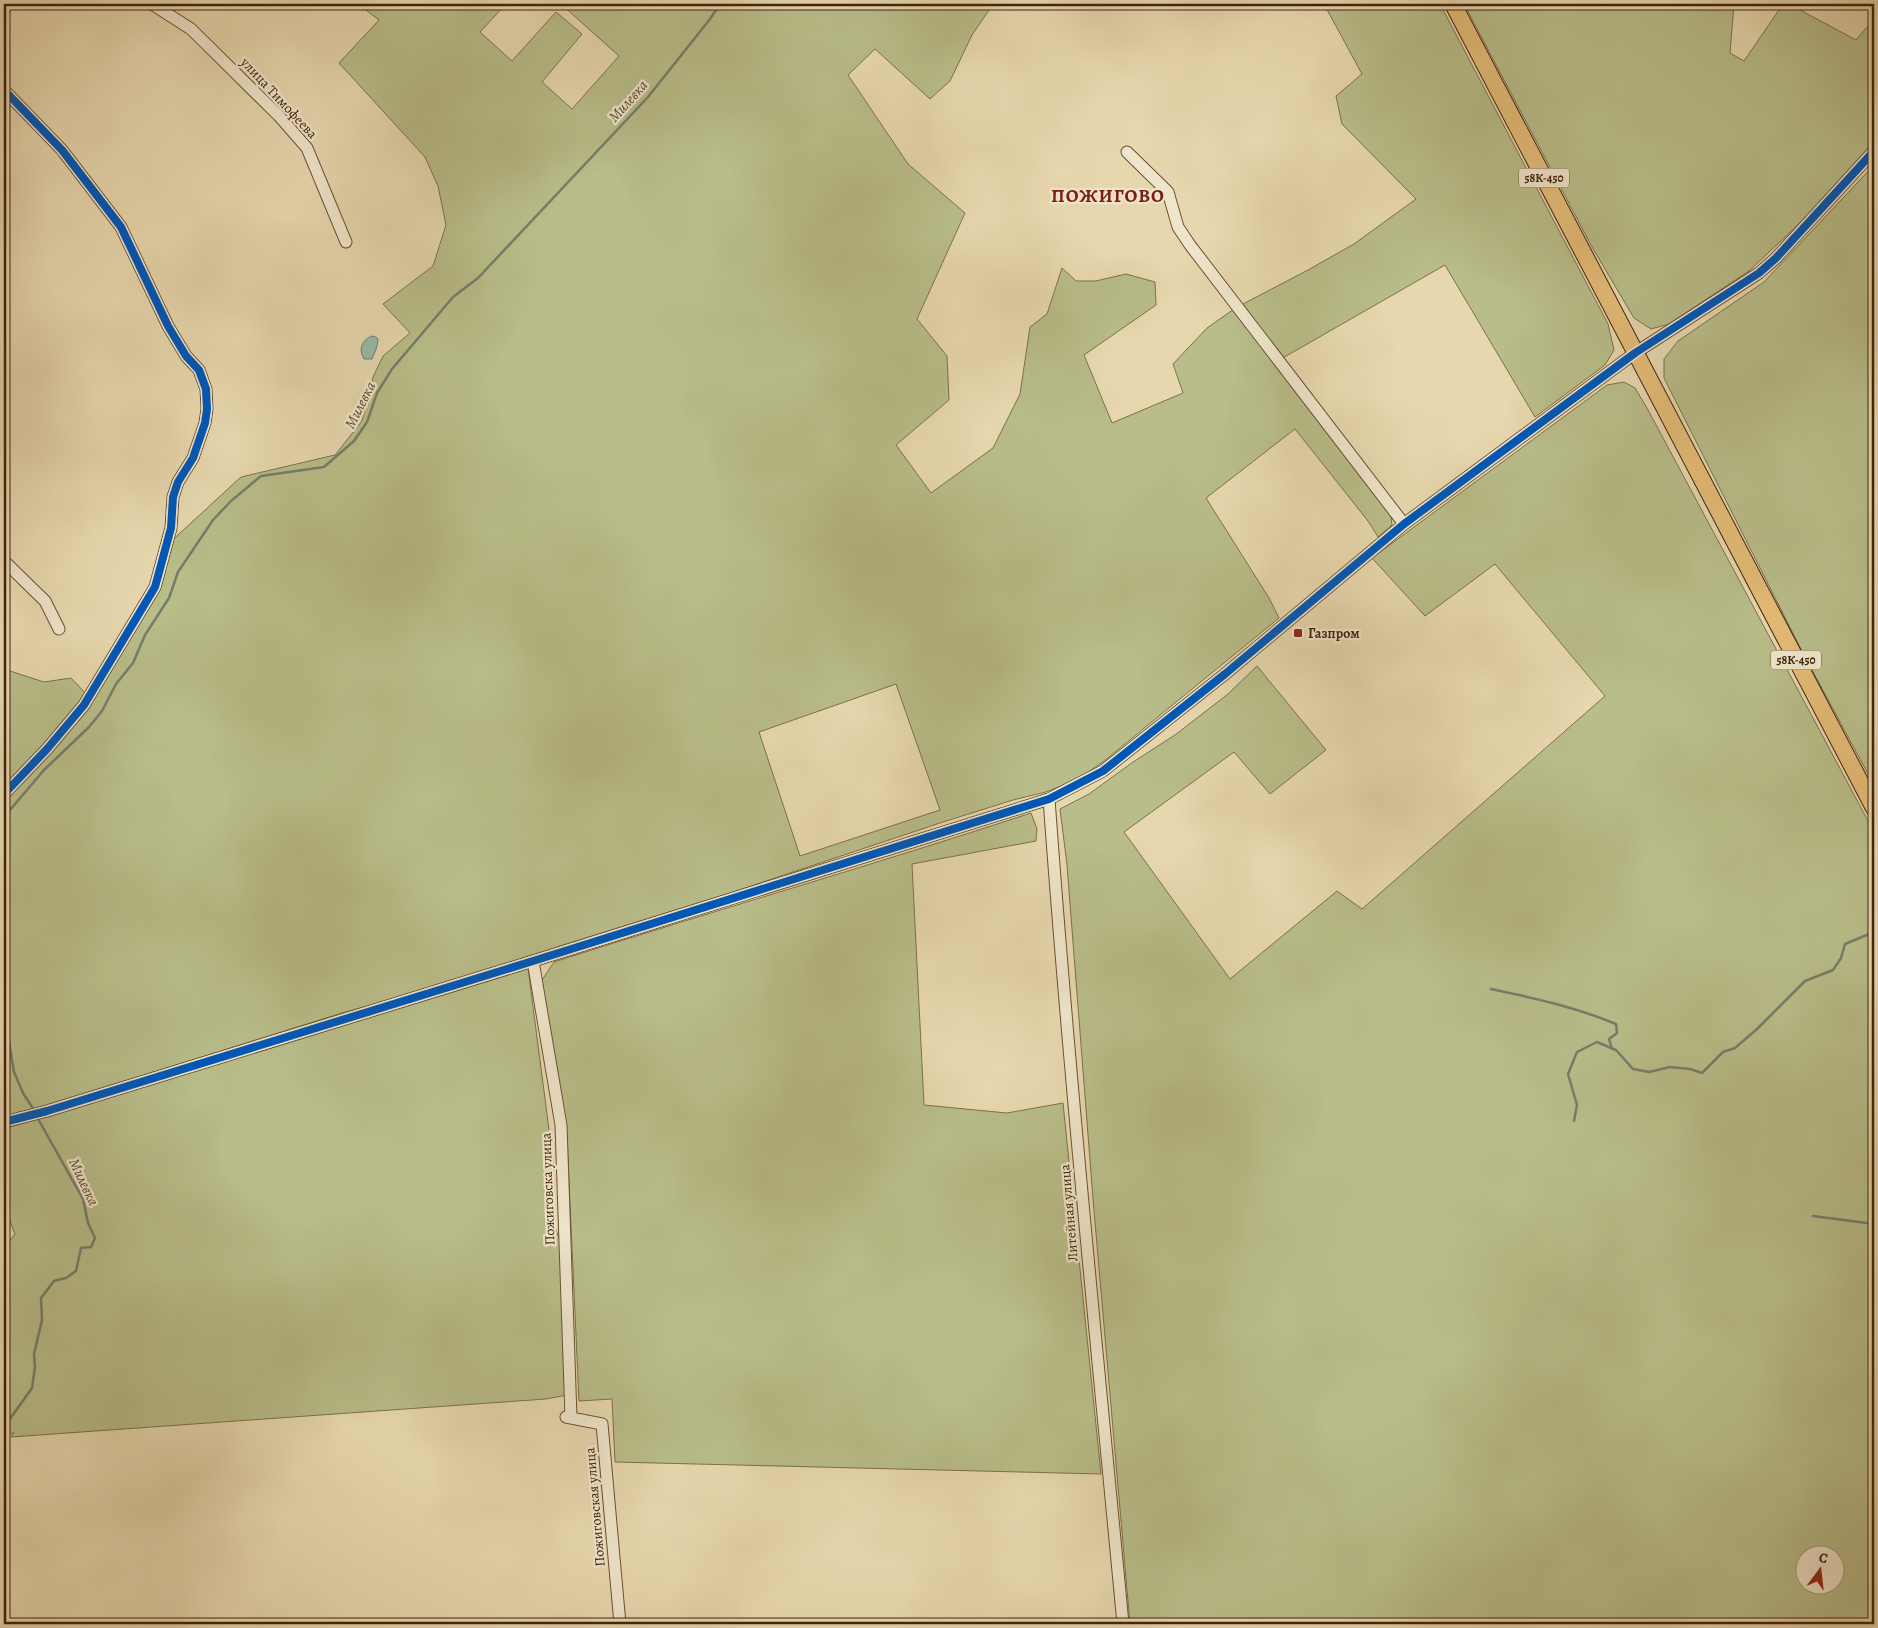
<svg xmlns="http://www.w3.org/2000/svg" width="1878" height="1628" viewBox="0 0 1878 1628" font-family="Alegreya,serif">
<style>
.green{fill:#b8bd89;stroke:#7d704a;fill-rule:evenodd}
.water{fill:#97baa7;stroke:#757e69}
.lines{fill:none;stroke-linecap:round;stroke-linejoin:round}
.stream{stroke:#757e69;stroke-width:2.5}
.minor-casing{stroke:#6b5034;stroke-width:13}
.highway-casing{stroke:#42230c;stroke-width:18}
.minor{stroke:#efe5ca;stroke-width:11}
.highway{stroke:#e4bc77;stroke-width:16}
.cycleway-casing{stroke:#efe5ca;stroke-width:11}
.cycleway{stroke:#0057b8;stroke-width:8}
.poi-dot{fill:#8f2418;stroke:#efe5ca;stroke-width:2}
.labels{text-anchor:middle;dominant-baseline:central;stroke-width:4.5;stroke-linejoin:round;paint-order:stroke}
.shield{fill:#efe5ca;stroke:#765d45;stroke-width:1}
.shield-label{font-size:12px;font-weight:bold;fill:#42230c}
.street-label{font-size:14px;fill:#42230c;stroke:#efe5ca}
.poi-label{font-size:14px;font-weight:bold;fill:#42230c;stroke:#efe5ca;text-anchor:start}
.water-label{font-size:15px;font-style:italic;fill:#574933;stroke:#efe5ca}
.district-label{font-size:19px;font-weight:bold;letter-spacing:1px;fill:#7a1f14;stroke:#efe5ca}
</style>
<rect width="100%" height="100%" fill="#e7d7ae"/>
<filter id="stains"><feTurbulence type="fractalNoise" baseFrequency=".004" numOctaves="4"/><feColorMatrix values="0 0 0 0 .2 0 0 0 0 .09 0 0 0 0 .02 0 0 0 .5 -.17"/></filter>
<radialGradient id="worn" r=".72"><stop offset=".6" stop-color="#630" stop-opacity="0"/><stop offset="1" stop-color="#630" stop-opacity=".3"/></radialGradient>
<path class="green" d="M358 4H506L480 32 512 61 556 12 582 34 542 82 572 109 619 56 561 4H993L972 35 950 81 930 99 875 49 848 75 908 164 965 213 917 319 947 356 949 400 896 445 931 493 993 448 1020 394 1030 327 1047 314 1062 268 1076 281H1096L1126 274 1155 282 1156 305 1084 355 1112 423 1183 393 1173 364 1207 328 1234 309 1390 509 1392 525 1378 537 1368 521 1295 429 1206 498 1269 598 1279 618 1104 761 1078 779 1046 792 1013 800 943 822 730 893 560 946 464 981 345 1012 4 1119V669L44 682 71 678 90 698 138 611 167 545 241 477 335 455 362 421 373 377 383 356 410 333 383 304 433 266 446 225 438 186 425 157 339 63 379 20ZM896 684 940 810 800 856 759 732Z
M1324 4H1440L1608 324 1614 350 1605 365 1535 417 1445 265 1281 359 1243 304 1308 270 1354 244 1416 199 1342 124 1336 96 1362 74Z
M1464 4H1734L1730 53 1744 61 1783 4H1789L1856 40 1874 19V142L1862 157 1803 220 1749 271 1669 324 1651 329 1634 318 1592 247Z
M1874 165V785L1804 655 1664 378V359L1678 341 1764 282Z
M1624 382 1635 388 1647 408 1874 832V1624H1130L1093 1199 1067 865 1060 809 1089 794 1133 762 1175 735 1228 694 1257 666 1326 750 1270 794 1234 752 1124 832 1230 979 1337 891 1362 909 1605 696 1495 564 1425 616 1372 558 1607 385ZM1806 1556H1836V1586H1806Z
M1031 813 1037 829 1036 841 912 864 924 1105 1007 1113 1063 1103 1101 1474 615 1462 612 1399 579 1401 567 1137 542 980 554 962C713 911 873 865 1031 813Z
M528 968 554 1168C550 1202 548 1213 562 1245L567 1395 546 1399 11 1437 14 1432 4 1438V1248L15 1234 4 1207V1129Z"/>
<path class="water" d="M372 336 376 337 378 339C378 346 375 352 372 359H364C358 349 362 340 372 336Z"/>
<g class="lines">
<path class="stream" d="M4 817 44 770 89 727 102 711 116 684 133 663 145 635 169 598 178 572 213 520 231 501 261 476 324 467 354 441 367 422 377 393 392 369 453 297 478 278 648 97 710 19 720 4
M1491 989C1534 998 1575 1007 1616 1024L1617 1033 1609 1039 1612 1049
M4 1012 14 1072 23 1093 34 1110
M1574 1121 1577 1105 1568 1074 1577 1052 1597 1042 1616 1050 1633 1069 1649 1072 1670 1067 1690 1069 1702 1073 1723 1052 1735 1048 1757 1029 1805 981 1833 970 1841 958 1845 944 1874 932
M1813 1216 1874 1224
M4 1424 10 1419 32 1388 35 1367 34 1354 42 1320 41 1298 54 1281 66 1278 76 1271 81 1248 91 1247 95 1238 88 1223 83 1199 37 1117"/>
<g class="minor-casing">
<path id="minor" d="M152 4 191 29 279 116 307 148 346 242
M4 90 62 150 121 227 168 326 186 356 199 370 206 389 207 409 205 423 193 458 178 482 173 497 171 528 155 587 84 705 47 749 4 794
M1127 152 1168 192 1178 227 1190 245 1404 524
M4 561 45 601 59 629
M1049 799C1069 1074 1097 1349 1123 1624
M533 961 561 1125 571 1418
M4 1122 47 1111 533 961 1049 799 1103 771 1225 674 1404 524 1635 353 1759 273 1776 258 1874 151
M566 1417 602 1424 620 1624"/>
</g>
<g class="highway-casing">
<path id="highway" d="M1453 4 1874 808"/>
</g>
<use href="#minor" class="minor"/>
<use href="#highway" class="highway"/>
<g class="cycleway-casing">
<path id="cycleway" d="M4 90 62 150 121 227 168 326 186 356 199 370 206 389 207 409 205 423 193 458 178 482 173 497 171 528 155 587 84 705 47 749 4 794
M4 1122 47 1111 533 961 1049 799 1103 771 1225 674 1404 524 1635 353 1759 273 1776 258 1874 151"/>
</g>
<use href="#cycleway" class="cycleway"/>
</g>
<rect class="poi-dot" x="1293" y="628" width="10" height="10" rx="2.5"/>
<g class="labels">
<g class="shield">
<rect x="1519" y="168.5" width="50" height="19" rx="4"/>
<rect x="1771" y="650.5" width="50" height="19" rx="4"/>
</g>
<g class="shield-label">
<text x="1544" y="178">58К-450</text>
<text x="1796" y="660">58К-450</text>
</g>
<g class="street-label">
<text transform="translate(279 98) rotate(47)">улица Тимофеева</text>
<text transform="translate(548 1189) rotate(-92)">Пожиговска улица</text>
<text transform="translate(1069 1213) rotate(-95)">Литейная улица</text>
<text transform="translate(595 1507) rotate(-95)">Пожиговская улица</text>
</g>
<g class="poi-label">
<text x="1308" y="633">Газпром</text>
</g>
<g class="water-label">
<text transform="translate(628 101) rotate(-48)">Милевка</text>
<text transform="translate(360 405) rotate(-63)">Милевка</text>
<text transform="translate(84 1182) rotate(65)">Милевка</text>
</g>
<g class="district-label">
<text x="1108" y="196">ПОЖИГОВО</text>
</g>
</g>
<rect width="1878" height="1628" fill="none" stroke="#e7d7ae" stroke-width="20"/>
<rect x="5" y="5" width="1868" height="1618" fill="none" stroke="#42230c" stroke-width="2.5"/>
<rect x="10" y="10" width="1858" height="1608" fill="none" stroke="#42230c"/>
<g transform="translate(1820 1570) rotate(15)"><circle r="24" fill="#efe5ca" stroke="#aa977e"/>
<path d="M0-4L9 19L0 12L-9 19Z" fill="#8f2418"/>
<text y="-8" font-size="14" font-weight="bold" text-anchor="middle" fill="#42230c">С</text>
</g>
<rect width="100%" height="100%" filter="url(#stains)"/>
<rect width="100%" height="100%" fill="url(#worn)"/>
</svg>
